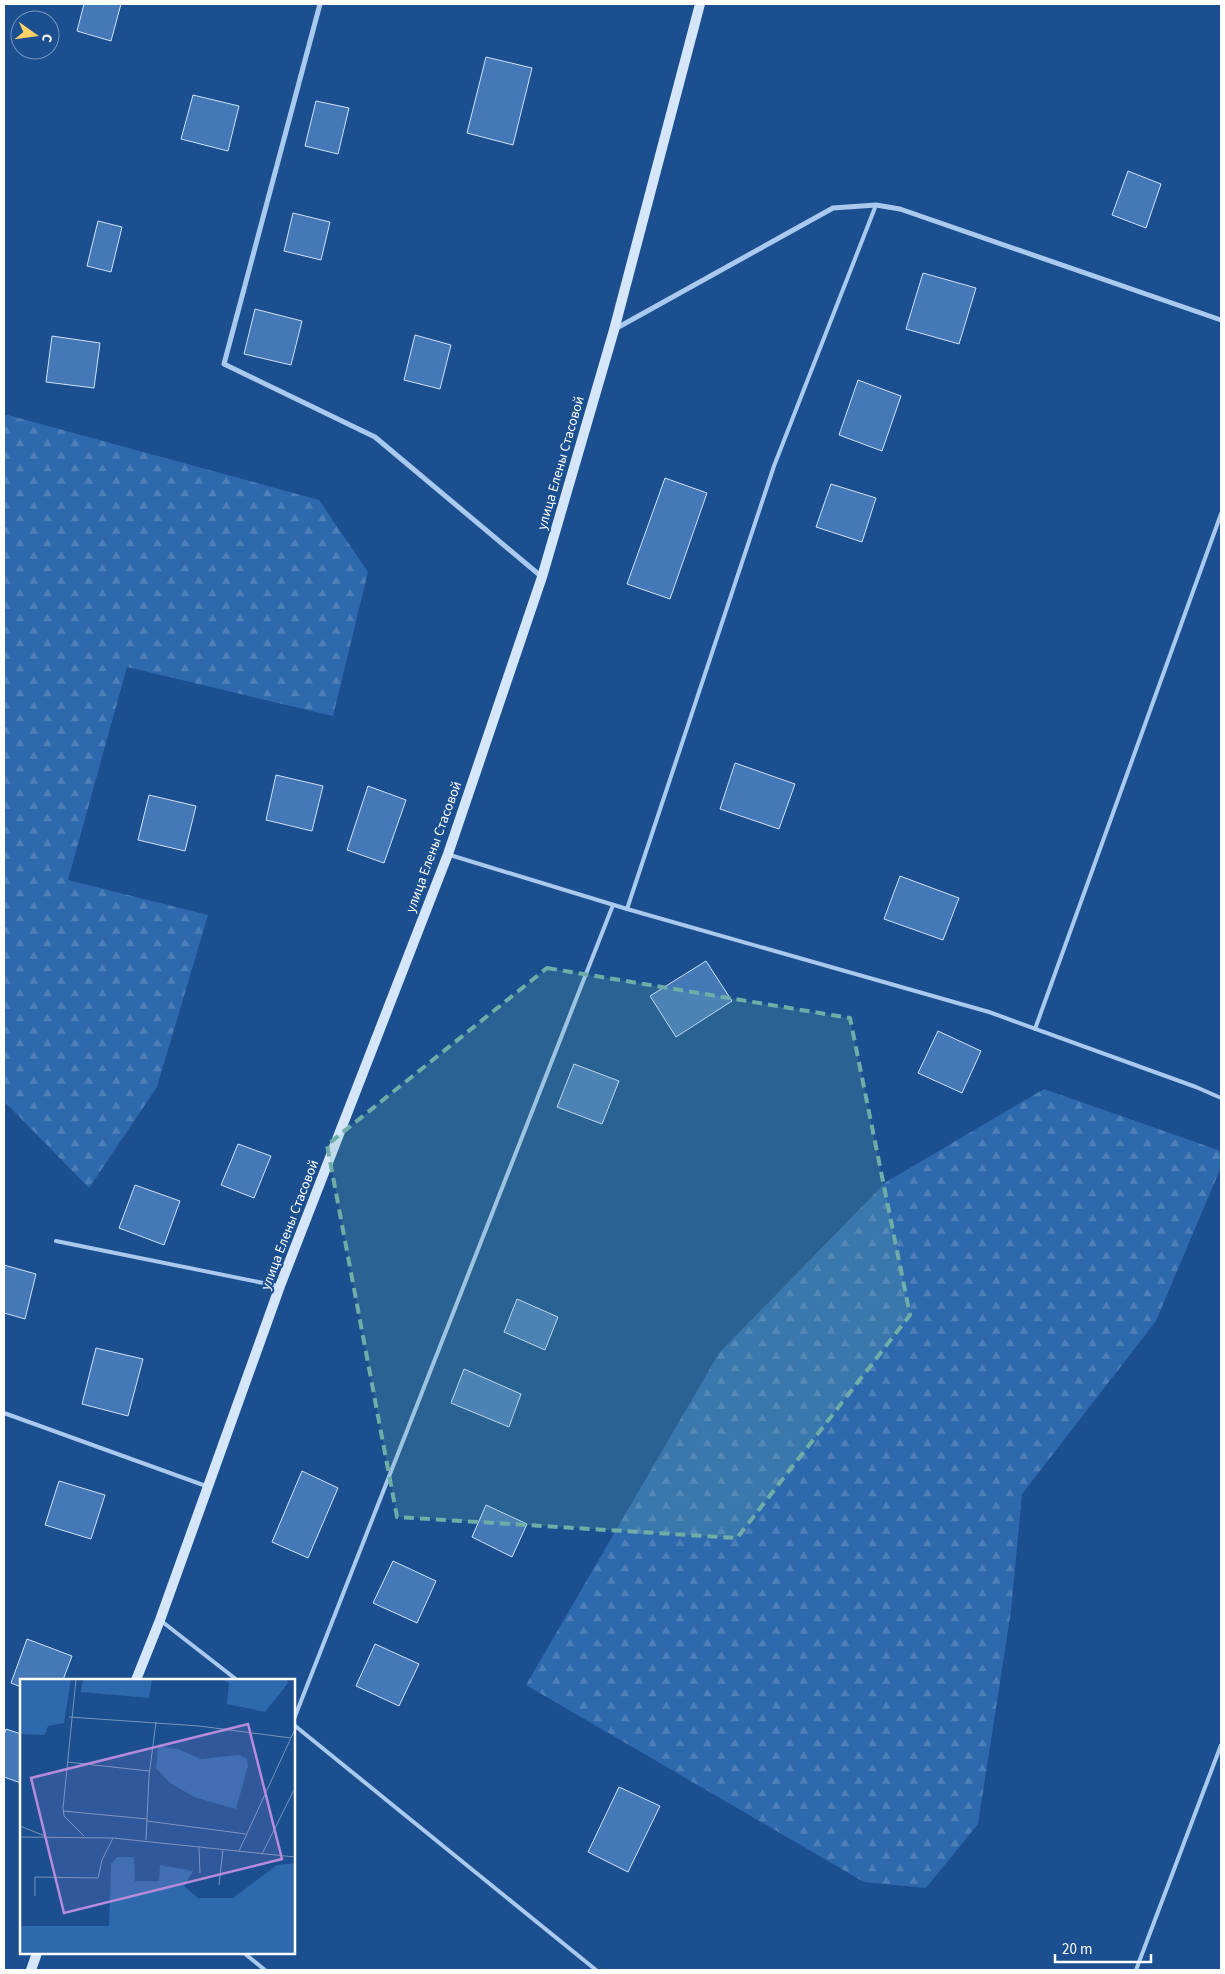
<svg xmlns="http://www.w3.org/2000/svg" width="1225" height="1974" viewBox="0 0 1225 1974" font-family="'Source Sans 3',sans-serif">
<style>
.forest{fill:url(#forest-firs)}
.building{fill:#4478b7;stroke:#cfe3fa}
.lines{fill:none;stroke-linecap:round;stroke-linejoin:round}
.lane{stroke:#a9c9ee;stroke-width:4}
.street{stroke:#a9c9ee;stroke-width:5}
.secondary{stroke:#d6e6fa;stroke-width:10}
.marked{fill:#6fada8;fill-opacity:0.2;stroke:#6fada8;stroke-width:4;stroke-dasharray:10 6;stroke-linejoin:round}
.labels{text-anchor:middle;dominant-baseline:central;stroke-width:4;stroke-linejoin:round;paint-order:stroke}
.street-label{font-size:14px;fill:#fff;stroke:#1b4f8f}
.inset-road{fill:none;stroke:#7695bc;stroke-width:1}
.view{fill:#b68bdc;fill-opacity:0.15;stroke:#b68bdc;stroke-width:2.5}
.inset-edge{fill:none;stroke:#fff;stroke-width:2.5}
</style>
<defs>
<pattern id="forest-firs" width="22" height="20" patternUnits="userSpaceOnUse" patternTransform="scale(1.25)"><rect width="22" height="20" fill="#2e69ad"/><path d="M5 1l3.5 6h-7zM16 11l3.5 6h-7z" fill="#4d80b9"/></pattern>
</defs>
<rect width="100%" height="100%" fill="#1b4f8f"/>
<path class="forest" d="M4 414 319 500 368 572 333 716 127 667 68 880 208 915 157 1087 89 1188 4 1101Z
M1044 1089 1221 1151V1167L1156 1321 1022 1494 1011 1611 978 1824 926 1888 864 1882 526 1685 719 1353 886 1182Z"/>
<path class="building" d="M84 4H121L111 41 77 31Z
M486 57 532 68 513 145 467 133Z
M193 95 239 106 228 151 181 139Z
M316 101 349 108 338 154 305 146Z
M1128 171 1161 184 1146 228 1112 215Z
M293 213 330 222 321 260 284 251Z
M98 221 122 227 111 272 87 266Z
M923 273 976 288 959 344 906 329Z
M255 309 302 321 291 365 244 354Z
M415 335 451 345 440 389 404 380Z
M52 336 100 343 94 388 46 382Z
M858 380 901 396 882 451 839 435Z
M665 478 707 493 670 599 627 584Z
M831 484 876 498 862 542 816 527Z
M735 763 795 784 779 829 720 809Z
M276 775 323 786 312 831 266 820Z
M368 786 406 800 384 863 347 850Z
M149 795 196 806 185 851 138 840Z
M900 876 959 898 943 940 884 919Z
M706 961 732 1001 676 1037 650 996Z
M938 1031 981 1051 962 1093 918 1073Z
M574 1064 619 1081 602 1124 557 1107Z
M238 1144 271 1156 254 1198 221 1185Z
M135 1185 180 1201 164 1245 119 1228Z
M4 1265 36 1274 25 1319 4 1313Z
M517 1299 558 1317 545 1350 504 1332Z
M96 1348 143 1359 128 1416 82 1404Z
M464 1369 521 1394 509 1427 451 1403Z
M302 1471 338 1488 308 1558 272 1542Z
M59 1481 105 1495 91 1539 45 1525Z
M486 1505 527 1524 512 1557 472 1537Z
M393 1561 436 1581 417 1623 373 1603Z
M27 1639 72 1656 63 1680H21V1687L11 1683Z
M375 1644 419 1664 399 1706 356 1686Z
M6 1729 21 1734V1783L4 1777V1735Z
M619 1787 660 1806 628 1872 588 1852Z"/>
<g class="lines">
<path class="lane" d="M450 855 627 909 989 1012 1196 1087 1221 1098
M627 909 774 466 876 205
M1035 1029 1221 514
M56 1241 278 1286
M4 1413 206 1486
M160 1620 237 1680
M294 1719 613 905
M294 1725 596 1970
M244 1953 265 1970
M1136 1970 1221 1745"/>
<path class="street" d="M320 4 224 364 375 437 542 577
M615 329 833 208 876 205 900 209 1221 320"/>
<path class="secondary" d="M136 1680 160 1620 280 1286 448 854 542 577 614 330 700 4
M31 1970 37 1953"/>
</g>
<path class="marked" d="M547 968 850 1018 910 1315 737 1538 397 1517 327 1145Z"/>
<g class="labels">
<g class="street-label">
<text transform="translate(561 463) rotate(-74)">улица Елены Стасовой</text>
<text transform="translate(434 847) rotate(-70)">улица Елены Стасовой</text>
<text transform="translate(290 1225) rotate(-69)">улица Елены Стасовой</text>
</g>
</g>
<g transform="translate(20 1679)">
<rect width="275" height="275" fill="#1b4f8f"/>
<path d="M0 0H51L44 44 28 47 25 56 0 55ZM63 0H132L129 19 61 13ZM201 0H267L268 4 245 33 207 25 209 4ZM138 67 158 70 181 80 219 76 227 80 228 87 216 130 174 118 150 104 136 89ZM97 178H114L115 202H139L140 186 173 192 164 207 178 219H213L257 186 275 184V275H0V247H89L91 185Z" fill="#2e69ad"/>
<path class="inset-road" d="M56 0 43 129 44 137 64 157M49 38 179 47 271 59M47 83 129 92M43 132 127 140M127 142 226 155M0 147 25 157M0 158 93 159 275 178M126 161 129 97 136 43M179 168 180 194M219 172 275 50M242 175 275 109M199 206 203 170M15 217V198L78 199 82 181 93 159"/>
<path class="view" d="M228 45 262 180 44 234 11 99Z"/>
<rect width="275" height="275" class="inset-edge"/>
</g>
<rect width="1225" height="1974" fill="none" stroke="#ffffff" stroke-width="10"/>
<g transform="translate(35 35) rotate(104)"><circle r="24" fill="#1b4f8f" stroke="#7695bc"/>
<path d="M0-4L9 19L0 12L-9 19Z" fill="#ffd166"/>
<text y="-8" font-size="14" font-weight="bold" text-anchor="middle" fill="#ffffff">С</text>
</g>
<path d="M1055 1954v8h96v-8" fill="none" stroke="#ffffff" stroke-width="2.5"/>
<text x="1062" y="1954" font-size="15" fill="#ffffff" stroke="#1b4f8f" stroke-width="4" paint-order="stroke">20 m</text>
</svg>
